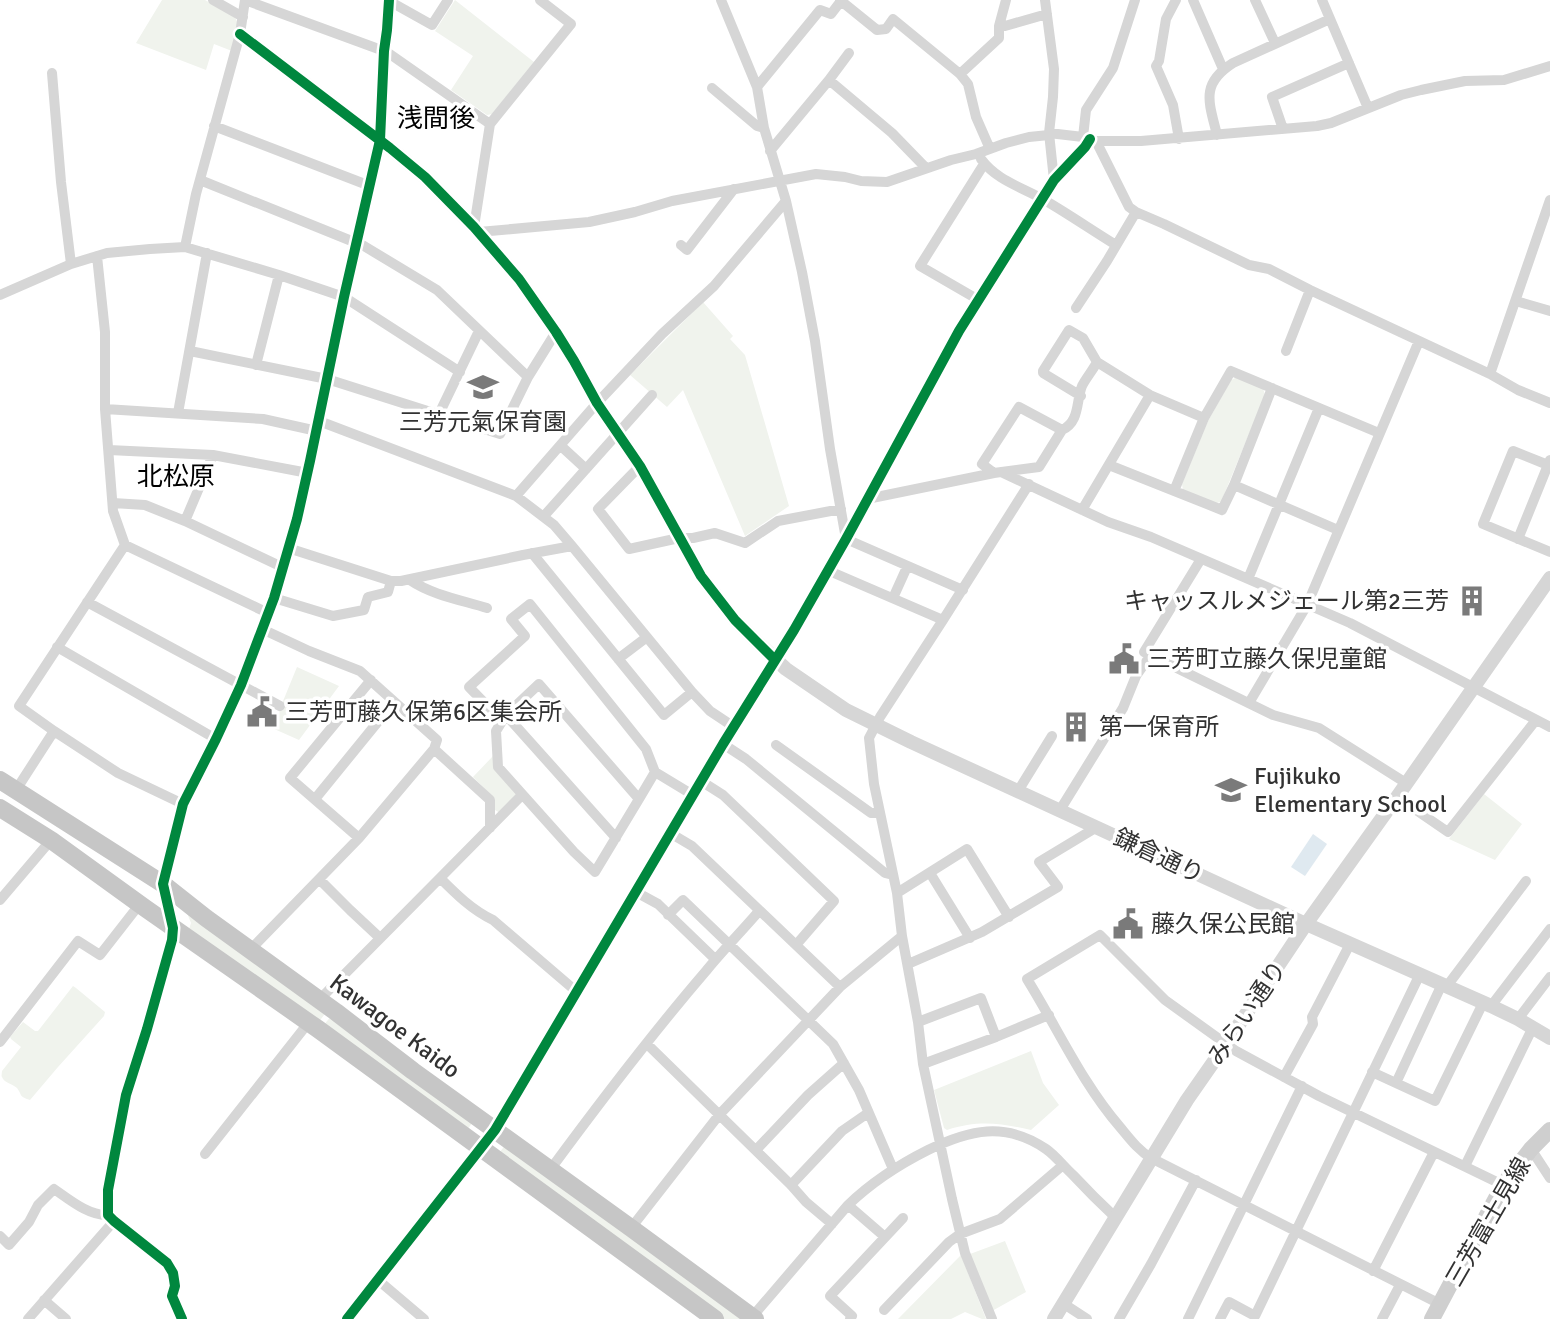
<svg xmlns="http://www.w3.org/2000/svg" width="1550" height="1319" viewBox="0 0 1550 1319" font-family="Signika,'Noto Sans JP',sans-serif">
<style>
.green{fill:#f0f3ed}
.water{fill:#dfe9f0}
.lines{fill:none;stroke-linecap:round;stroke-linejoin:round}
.minor{stroke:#d6d6d6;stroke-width:10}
.tertiary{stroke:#d6d6d6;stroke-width:14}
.secondary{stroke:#cfcfcf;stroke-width:16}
.trunk{stroke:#c6c6c6;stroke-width:18}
.cycleway-casing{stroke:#fff;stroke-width:15}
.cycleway{stroke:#00873e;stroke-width:10}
.labels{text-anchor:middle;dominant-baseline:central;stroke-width:7;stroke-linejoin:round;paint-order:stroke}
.poi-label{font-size:24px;fill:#323232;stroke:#fff;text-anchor:start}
.street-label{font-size:24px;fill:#323232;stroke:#fff}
.neighbourhood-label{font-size:26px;fill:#000;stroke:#fff}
</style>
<rect width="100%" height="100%" fill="#fff"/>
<path class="green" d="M162 0H205L235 17 238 24 232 51 214 44 206 70 136 43Z
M455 0 534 62 492 114 487 115 451 90 473 56 435 31Z
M703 302 733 336 730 339 745 355 789 506 745 536 683 390 667 407 630 375Z
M1237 377 1263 388 1265 395 1221 502 1216 503 1183 490 1182 484 1208 421 1231 380Z
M297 667 339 686 299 740 272 728Z
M493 756 516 792V797L500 813 495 810V799L473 777Z
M1484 794 1522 824 1495 860 1449 839Z
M187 913 327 1011 318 1023 188 932 191 923Z
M73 986 76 988 105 1012 104 1016 58 1067 30 1100C18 1096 23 1096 17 1088 13 1084 4 1083 2 1077 1 1076 2 1073 2 1071L21 1047 11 1039 10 1037 23 1022 35 1031H38Z
M332 1015 473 1122 467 1130 323 1026Z
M1031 1051 1043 1083 1059 1105 1031 1130C1000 1123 978 1120 947 1130L944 1128 934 1090Z
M507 1143 747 1319H724L567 1206 499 1153Z
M1005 1241 1026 1292 992 1311 970 1254Z
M961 1255 986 1319H982L965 1312 951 1319H898Z"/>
<path class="water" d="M1313 834 1327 844 1305 876 1291 867Z"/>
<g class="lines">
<path class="minor" d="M213 0 243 17
M245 0 384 51
M721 0 757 87 764 128 786 201 802 272 815 341 830 449 846 539 963 590
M840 0 877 30 886 29 893 19 960 74 968 84 976 117 990 149
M1045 0 1054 69 1053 97 1049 133 1054 180
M1176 0 1166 19 1159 61 1156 66 1173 105 1179 139
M1193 0 1223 69
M1255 0 1275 43
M1322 0 1368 108
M389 1 432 25 448 0
M999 26H1005L1047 14
M384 50 490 124
M52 73 61 182 71 264
M960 74 999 38V26L1006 0
M829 80 849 53
M757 87 820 10 831 14 841 1
M712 88 757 126 764 128
M214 126 370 186
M1283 129 1272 97 1349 63
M1049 133 1083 137 1096 141H1141L1317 126 1331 123 1401 95 1421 90 1465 81 1504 80 1550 66
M1217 135C1209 102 1200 84 1233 63L1330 19
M1083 137 1086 110 1113 68 1135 0
M1096 141 1129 207 1136 212 1164 224 1249 265 1269 269 1310 290 1490 374 1518 390 1550 403
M770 151 829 80 892 133 926 168
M981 159C998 182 1023 187 1046 201 1070 215 1093 231 1116 245
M200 180 364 246 437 290 528 377
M474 227 490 124 571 24 540 0
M479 232 589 222 635 212 672 201 816 174 845 177 861 181 887 182 951 160 976 154 1006 143 1029 137 1049 135
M681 245 687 250 734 189
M185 247 196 194 240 34 245 0
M97 256 105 332V409L113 511 125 545 268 613
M0 295 71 264 107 253 150 249 185 247 279 275 344 297 460 372
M977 299 920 266 984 164
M1516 301 1550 311
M1076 308 1107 261 1136 212
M190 351 327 379 500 434 528 377 556 332
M1286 351 1310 290
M256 365 279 275
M1490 374 1550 200
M1272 388 1234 485 1338 530
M1081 396 1043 373V371L1069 330 1083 338 1097 362
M105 409 263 419 317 431
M178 413 207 253
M439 414 479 331
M319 421 516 496 554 525 572 546 692 692 710 711 734 727
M561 446 586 469
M109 450 213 455 308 473
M1109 465 1222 510 1234 485
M1548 465 1513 451 1483 524 1550 552
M640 466 598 509 629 549 679 538H693L715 533 745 543 778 521 841 509
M1001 472 1108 522 1151 537 1350 623 1550 727
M994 473 982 464 1019 407 1062 430
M1174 491 1204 418 1231 371 1379 433
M516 496 597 403 662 334 714 286 786 201
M867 499 994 473 1039 467 1062 430C1080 422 1076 401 1082 386 1086 378 1093 370 1097 362L1150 395 1204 418
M113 503 145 505 185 521 282 567
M1082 510 1150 395
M544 516 652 395
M185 521 213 455
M1518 539 1550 460
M125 545 19 706 54 731 118 773 183 804
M288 548 391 581H401L523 555 572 546
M532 553 664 715 692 692
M1201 559 1144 652 1273 715 1319 728 1406 783
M827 570 943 620
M1248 579 1319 408
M410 580C432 595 461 600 487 608
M274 598 333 616 364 610 368 597 388 592 391 581
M893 598 907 567
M87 602 280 706
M57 647 216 739
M618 659 647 637
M539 684 639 799 595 872 574 852 498 767 496 731 506 715Z
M1249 703 1307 605 1419 341
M506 715 616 838
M502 721 469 687 525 636 511 619 530 604 646 749 655 772 693 795
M723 744 746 759 885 873 893 875
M776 745 871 813H880
M434 749 490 800V828
M701 781 723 795 834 901 796 945
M16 790 54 731
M1018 791 1052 736
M522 795 440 878C456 894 472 910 493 920L577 992
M1397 797 1448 832 1536 720
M315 799 394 702
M639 799 655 772
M1060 810 1123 708 1136 676 1150 656
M670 833 692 846 840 987
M359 838 290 778 371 680
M930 873 970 938
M320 880 350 910 380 938
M636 892 658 904 715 959
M897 893 967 849 1009 917
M0 900 51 840
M668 915 683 900 833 1044 859 1090 893 1169
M251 949 359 838 434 749 437 740 360 671 309 651 262 629
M908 964 982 932 1058 887 1039 862 1097 827
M1447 986 1526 881
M319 1000 440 878
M1491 1006 1550 929
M1518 1019 1550 977
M918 1022 981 998 996 1037 923 1064
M996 1037 1049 1015
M0 1042 78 941 100 955 139 905
M647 1044 791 1185 806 1202 832 1224
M1372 1072 1435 1101 1483 1003
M1284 1077 1313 1024 1312 1017 1350 944
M1396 1083 1442 984
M1531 1149 1550 1178
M756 1150 808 1095 844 1063
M205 1154 309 1022
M1465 1166 1533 1027
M550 1170C600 1102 651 1035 706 971 723 950 742 931 759 911
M791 1185 842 1131 868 1113
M848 1205 885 1237
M631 1228 719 1115 840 987 902 936
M0 1236 9 1245 29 1222 38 1205 54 1189C70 1200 89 1216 108 1215
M1373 1271 1434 1152
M378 1280 424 1319
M44 1300 66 1319
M1064 1304 1087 1319
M1440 1304 1151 1158C1138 1150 1130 1139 1120 1127 1082 1083 1058 1029 1027 979L1100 935 1165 1000 1236 1051 1319 1096 1503 1185
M884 1310 949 1242 960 1234 1000 1219 1063 1165
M752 1317 848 1205C872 1182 898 1165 928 1150 969 1130 1005 1121 1046 1149 1056 1156 1064 1167 1073 1175 1087 1190 1101 1204 1115 1217
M28 1319 114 1221
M182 1319 172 1296 175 1286 173 1273 167 1263 114 1221 108 1215V1190L126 1095 147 1029 172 940 173 928 163 884 183 804 216 739 241 685 274 598 297 519 310 461 344 297 380 140 384 51 387 30 389 0
M347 1319 495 1130 723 744 794 630 846 539 959 331 1054 180 1085 147 1090 139
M850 1319 852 1316 830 1296 903 1218
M992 1319 965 1253 952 1199 923 1064 918 1022 902 936 897 893 874 784 869 738 880 717 943 620 1029 484
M1119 1319 1151 1264 1196 1180
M1188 1319 1302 1086
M1220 1319 1229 1302 1255 1316 1420 974
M1382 1319 1400 1285"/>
<path class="tertiary" d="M240 34 390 148 425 177 474 227 519 279 556 332 574 361 597 403 640 466 701 576 735 620 758 643 786 669 846 710 911 742 1306 924 1491 1006 1518 1019 1550 1038
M1054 1319 1187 1100 1226 1044 1306 924 1397 797 1550 578"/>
<path class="secondary" d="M1432 1319 1503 1185 1531 1149 1550 1130"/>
<path class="trunk" d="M0 780 163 884 206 918 336 1012 413 1071 631 1228 755 1319
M0 808 51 840 145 908 318 1029 715 1319"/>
<g class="cycleway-casing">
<path id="cycleway" d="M240 34 390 148 425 177 474 227 519 279 556 332 574 361 597 403 640 466 701 576 735 620 775 660
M182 1319 172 1296 175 1286 173 1273 167 1263 114 1221 108 1215V1190L126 1095 147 1029 172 940 173 928 163 884 183 804 216 739 241 685 274 598 297 519 310 461 344 297 380 140 384 51 387 30 389 0
M347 1319 495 1130 723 744 794 630 846 539 959 331 1054 180 1085 147 1090 139"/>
</g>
<use href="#cycleway" class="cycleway"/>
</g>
<defs>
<g id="school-bare" transform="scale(2.415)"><path d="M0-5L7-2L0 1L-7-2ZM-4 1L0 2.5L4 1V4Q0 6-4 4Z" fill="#7a7a7a" stroke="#fff" stroke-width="2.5" paint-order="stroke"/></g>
<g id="building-bare" transform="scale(2.415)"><path d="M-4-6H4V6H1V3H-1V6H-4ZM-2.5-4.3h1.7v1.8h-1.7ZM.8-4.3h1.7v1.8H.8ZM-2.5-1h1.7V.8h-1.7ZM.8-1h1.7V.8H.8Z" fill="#7a7a7a" stroke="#fff" stroke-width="2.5" paint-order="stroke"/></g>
<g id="civic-bare" transform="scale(2.415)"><path d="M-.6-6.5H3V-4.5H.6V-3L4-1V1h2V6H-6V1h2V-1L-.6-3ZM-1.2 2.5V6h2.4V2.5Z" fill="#7a7a7a" stroke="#fff" stroke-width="2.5" paint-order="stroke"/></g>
</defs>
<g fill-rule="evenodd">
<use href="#school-bare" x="483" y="387"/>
<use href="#building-bare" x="1472" y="601"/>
<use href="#civic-bare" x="1124" y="659"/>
<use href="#civic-bare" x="262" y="712"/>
<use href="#building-bare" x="1076" y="727"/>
<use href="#school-bare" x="1231" y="790"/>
<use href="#civic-bare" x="1128" y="924"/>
</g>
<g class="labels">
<g class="poi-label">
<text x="483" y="422" text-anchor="middle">三芳元氣保育園</text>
<text x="1449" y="601" text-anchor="end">キャッスルメジェール第2三芳</text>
<text x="1147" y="659">三芳町立藤久保児童館</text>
<text x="285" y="712">三芳町藤久保第6区集会所</text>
<text x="1099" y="727">第一保育所</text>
<text x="1254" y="776">Fujikuko<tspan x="1254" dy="28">Elementary School</tspan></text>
<text x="1151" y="924">藤久保公民館</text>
</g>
<g class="street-label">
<text transform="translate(1159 856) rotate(25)">鎌倉通り</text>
<text transform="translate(1247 1013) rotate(-56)">みらい通り</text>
<text transform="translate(395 1026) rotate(37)">Kawagoe Kaido</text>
<text transform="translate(1488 1222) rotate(-60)">三芳富士見線</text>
</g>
<g class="neighbourhood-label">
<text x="436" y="119">浅間後</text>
<text x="176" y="477">北松原</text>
</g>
</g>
</svg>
